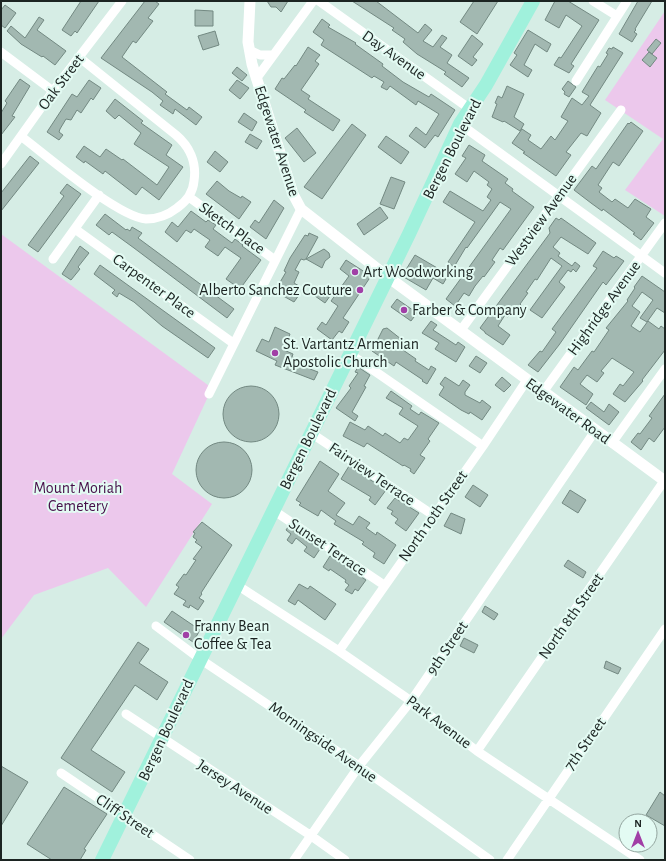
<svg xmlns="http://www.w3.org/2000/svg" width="666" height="861" viewBox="0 0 666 861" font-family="'Alegreya Sans',sans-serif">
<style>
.green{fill:#ecc8ec}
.building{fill:#a2b8b1;stroke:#738982}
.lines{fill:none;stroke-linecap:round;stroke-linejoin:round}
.minor{stroke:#fff;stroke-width:9}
.tertiary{stroke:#fff;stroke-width:11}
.primary{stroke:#a0f1dc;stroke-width:14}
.poi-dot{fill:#a13fa6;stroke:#e3fbf3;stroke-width:1.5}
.labels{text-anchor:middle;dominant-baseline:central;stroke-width:4;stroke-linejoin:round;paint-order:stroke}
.street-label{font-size:16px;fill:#1c2422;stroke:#e3fbf3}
.poi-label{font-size:16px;fill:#1c2422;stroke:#e3fbf3;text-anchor:start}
.park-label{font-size:16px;fill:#470f4a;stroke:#e3fbf3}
</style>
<rect width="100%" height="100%" fill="#d6ede5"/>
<path class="green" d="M665 11V216L625 190 663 139 605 100Z
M1 234 212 388 172 474 212 504 146 607 108 568 34 595 1 639Z"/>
<path class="building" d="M81 1H99L77 33 75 31 71 36 62 30Z
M145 1H155L159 4 148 18 153 21 136 43 133 41 122 57 167 92 165 94 187 110 189 107 202 117 196 125 175 109 173 114 160 105 163 101 152 92 101 58Z
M267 1H288L281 12 276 7H271Z
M352 1H376L418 33 425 24 432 30 423 41 433 47 442 35 447 38 440 47 452 55 447 63 469 78 462 87 444 74 446 72 417 54 403 42 405 39 392 30 394 28Z
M474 1H498L477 34 460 22Z
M555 1H568L599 20 571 64 574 66 569 73 554 65 559 57 561 58 582 26 566 15 559 28 545 20Z
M638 1H652L635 29 636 30 634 32 637 34 632 42 619 34Z
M5 5 16 13 5 28 1 25V10Z
M195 10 213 11V26H195Z
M39 17 44 20 37 30 66 51 55 65 43 56 42 57 21 44 7 31 11 26 25 38Z
M322 19 330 25 328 27 356 43 355 44 383 64 382 66 403 82 429 97 431 94 455 110 438 137 435 135 425 148 409 136 416 127 426 135 439 114 418 101 416 105 390 86 387 90 381 87 384 82 374 76 372 78 321 45 324 40 313 32Z
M528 30 551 44 547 52 535 44 524 65 532 70 528 77 510 65 517 55 514 53Z
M215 31 219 45 203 50 198 36Z
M472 35 483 44 473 57 477 60 472 66 458 56Z
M656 39 661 43 652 54 647 50Z
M308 47 320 55 315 61 319 64 301 90 310 96 308 99 340 120 333 131 304 112 306 110 275 89 282 78 284 79 295 65 296 66Z
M613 47 623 53 590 105 601 113 587 136 581 133 566 152 571 155 556 176 523 153 525 152 512 143 522 129 531 135 528 140 541 149 551 136 555 140 568 121 561 117 572 98 582 105 589 96 582 92 598 66 600 67 608 54 606 53 609 48 612 49Z
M649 52 657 58 650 67 642 60Z
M237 67 247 75 242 81 232 73Z
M20 79 30 86 12 116 15 117 1 135V113L7 103 5 101Z
M89 80 101 88 93 100 91 98 81 113 77 110 71 120 66 119 60 129 59 132 63 135 59 140 47 132 72 94 77 97Z
M237 80 249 88 240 99 229 90Z
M568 81 576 87 569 97 564 94 565 92 562 89Z
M507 86 524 94 514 117 524 124 520 131 504 121 503 122 492 117 497 104 495 103 498 96 502 98Z
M115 99 143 121 141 123 172 145 166 155 183 167 159 200 142 187 136 195 105 171 103 174 85 161 84 163 76 157 84 146 100 157 106 149 122 160 123 159 157 185 169 167 134 144 141 133 119 115 115 119 106 111Z
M244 113 257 122 252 131 238 122Z
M631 122 643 131 619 166 613 162 598 185 602 188 599 192 612 202 615 199 628 208 635 199 651 209 646 217 654 223 641 240 633 234 635 233 603 209 602 211 591 203 574 190 592 166 596 169 628 123 629 124Z
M352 124 366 135 322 199 304 187Z
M297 128 316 153 304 162 285 138Z
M250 134 262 141 257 149 245 142Z
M386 136 409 152 401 164 378 147Z
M469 145 485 155 482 161 508 179 505 183 513 189 512 191 534 207 503 250 500 248 492 260 495 262 484 277 483 276 475 286 469 296 464 293 455 306 446 299 511 209 500 202 467 248 466 247 454 267 448 262 475 222 443 202 450 191 483 211 491 200 487 197 492 189 487 185 489 182 474 171 467 182 455 174 466 158 462 156Z
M215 151 228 162 220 172 207 162Z
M30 156 39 163 1 211V193Z
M391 177 405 182 394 209 380 204Z
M217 181 229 191 241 198 242 196 251 202 239 219 206 194Z
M67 184 81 194 38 252 28 245 64 196 60 193Z
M274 200 284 208 266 239 250 227 255 220 259 223Z
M380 207 388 218 364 235 357 224Z
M191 211 206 222 208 220 216 225 213 229 232 243 235 239 243 245 242 246 261 260 240 289 226 279 241 258 225 247 218 256 205 247 210 240 194 229 191 233 186 230 177 242 165 232 172 222 178 227Z
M105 214 126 230 127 229 130 231 132 227 142 233 138 238 234 309 227 318 134 248 112 232 109 235 96 225Z
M556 218 559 220 561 218 596 243 588 254 561 237 553 247 560 253 558 256 572 266 575 262 580 266 576 272 573 269 571 272 568 270 559 282 565 287 542 318 530 310 562 266 551 258 537 280 535 279 526 292 528 293 520 304 522 306 516 314 512 311 508 317 505 315 498 326 510 335 503 345 485 333V332L480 328 550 233 549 228Z
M309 233 318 237 306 259 304 260 301 259 295 270 299 272 294 283 299 286 295 292 299 295 294 302 278 293 282 286 279 284 286 272 284 271 290 258 305 235 308 236Z
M80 246 89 253 78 267 80 269 71 280 62 274Z
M324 249 329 253 330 257 325 261 322 268 306 259Z
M603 251 614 258 616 256 624 261 606 285 603 282 559 345 538 372 528 365 540 351 542 352 556 332 552 329 597 268 593 266Z
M415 255 439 269 436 272 446 279 443 284 433 278 426 290 402 276Z
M346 260 371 276 343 318 349 322 342 333 339 331 332 340 317 329 322 322 326 325 338 306 331 301 349 276 340 269Z
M100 265 215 348 208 358 162 326 134 302 119 293 117 297 112 293 115 290 94 274Z
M642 276 665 292V313L657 308 647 322 640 318 653 300 642 292 632 306 640 312 631 326 640 332 648 321 659 329 661 326 665 329V350L642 380 643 381 625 402 613 394 620 384 623 386 634 372 612 358 601 371 604 373 597 382 587 375 580 384 593 394 586 405 560 387 574 367 578 370 592 351 594 352 609 330 606 328 628 301 627 300 635 288 634 287Z
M320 289 330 296 325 303 315 296Z
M397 299 417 313 411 321 391 307Z
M431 321 437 325 433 330 456 345 458 342 465 347 456 362 435 349 439 343 422 333Z
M275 327 290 334 284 350 293 354 292 357 312 366 310 369 318 372 314 380 275 365 277 361 256 351 262 339 269 342Z
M387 328 406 343 403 350 416 359 415 361 429 370 431 366 436 369 427 384 422 381 423 380 396 362 394 366 372 351 383 329Z
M476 356 487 363 480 373 469 366Z
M358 367 370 375 364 386 366 387 352 412 358 416 355 421 336 408 351 388 349 386 358 373 355 372Z
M445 377 459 386 463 380 470 385 465 392V395L480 403 482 400 491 407 482 420 470 412 469 414 461 410 439 395 444 387 440 384Z
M502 377 511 385 504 392 495 385Z
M223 414a28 28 0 1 1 56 0a28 28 0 1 1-56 0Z
M391 391 412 406 410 409 419 415 421 412 439 423 428 439 430 441 420 455 425 458 414 474 410 471 411 469 404 465 403 466 367 443 364 447 343 436 350 422 365 430 368 426 383 436 385 433 400 443 404 438 408 440 418 426 399 414 403 408 386 398Z
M665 394V427L654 442 649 438 641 450 631 442 638 433 640 434 652 418 649 416Z
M591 402 604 412 609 404 619 412 609 425 586 408Z
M196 470a28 28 0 1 1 56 0a28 28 0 1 1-56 0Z
M320 461 339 474 328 491 345 503 336 515 353 525 359 516 370 523 366 528 376 535 377 532 396 545 384 564 373 557 375 553 362 544 364 542 334 524 336 521 321 510 318 516 299 505 301 503 296 500Z
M349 466 386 490 375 505 369 500 371 497 341 479Z
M473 485 488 495 480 507 465 497Z
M570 490 586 500 578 513 562 503Z
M395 498 419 513 406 531 395 523 398 519 391 514 393 511 387 508Z
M451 513 465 519 461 534 444 526Z
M202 522 232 545 201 593 202 594 199 598 204 601 198 610 190 605 189 608 183 605 186 601 174 594 179 587 176 585 184 574 186 575 196 560 193 559 202 547 195 542 197 540 193 537 195 533 193 532Z
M288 527 320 549 314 558 304 551 307 547 296 538 292 544 287 540 291 534 286 530Z
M330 556 366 580 358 591 355 589 352 594 345 590 349 585 345 582 346 580 330 569 329 571 323 567Z
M568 560 586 572 583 578 564 566Z
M299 584 308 589 310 586 336 604 325 620 298 600 295 605 288 601Z
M485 606 498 614 494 620 482 612Z
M172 611 200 630 193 642 164 622Z
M464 638 478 645 474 653 460 646Z
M138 642 149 649 139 663 168 682 157 700 135 685 91 750 125 772 112 792 61 758Z
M606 661 621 668 618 674 604 668Z
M1 766 28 782 1 826Z
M64 787 107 814 84 849 86 850 80 860H52L27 844Z
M660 792 665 796V826L646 815Z"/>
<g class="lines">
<path class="minor" d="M319 1 470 109
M593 1 617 16
M249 50 260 55H273
M1 52 53 91
M256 79 313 1
M576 81 627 1
M460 124 665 273
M22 137C47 156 118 217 146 219 158 219 168 215 177 208 187 201 193 193 194 181 197 162 189 146 176 135L80 58
M1 164 53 91 122 1
M189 197 275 260
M75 229 233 343
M53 259 99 195
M461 330 621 110
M350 354 483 446
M543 392 665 223
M209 394 301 209
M311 433 433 515
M612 443 665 369
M273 510 384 585
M237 585 339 651 411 701 477 751 640 860
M156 626 200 659 359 766 490 860
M339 651 483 446 527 380
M126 714 310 835 345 860
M477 751 664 481
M61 773 190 860
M294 860 359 766 411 701 595 431
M507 860 665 629"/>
<path class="tertiary" d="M250 1 248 42 252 64 293 194 301 209 388 277 665 481"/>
<path class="primary" d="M102 860 409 234 460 124 486 85 533 1"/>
</g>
<g class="poi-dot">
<circle cx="355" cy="272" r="4"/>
<circle cx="360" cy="290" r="4"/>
<circle cx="404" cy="310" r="4"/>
<circle cx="275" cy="353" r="4"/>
<circle cx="186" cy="635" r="4"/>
</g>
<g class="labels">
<g class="street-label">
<text transform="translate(394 55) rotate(35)">Day Avenue</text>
<text transform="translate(61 82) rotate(-53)">Oak Street</text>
<text transform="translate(277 141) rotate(72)">Edgewater Avenue</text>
<text transform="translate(452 149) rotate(-63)">Bergen Boulevard</text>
<text transform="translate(541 220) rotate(-54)">Westview Avenue</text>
<text transform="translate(232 228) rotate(36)">Sketch Place</text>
<text transform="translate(154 286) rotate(36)">Carpenter Place</text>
<text transform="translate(604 308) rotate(-54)">Highridge Avenue</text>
<text transform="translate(568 411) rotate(36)">Edgewater Road</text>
<text transform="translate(308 439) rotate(-64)">Bergen Boulevard</text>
<text transform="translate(372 474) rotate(34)">Fairview Terrace</text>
<text transform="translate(433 516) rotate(-55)">North 10th Street</text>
<text transform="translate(328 547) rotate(34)">Sunset Terrace</text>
<text transform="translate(571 616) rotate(-55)">North 8th Street</text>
<text transform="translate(447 648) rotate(-56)">9th Street</text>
<text transform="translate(439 722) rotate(37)">Park Avenue</text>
<text transform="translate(166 730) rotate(-65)">Bergen Boulevard</text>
<text transform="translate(323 742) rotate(35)">Morningside Avenue</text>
<text transform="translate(585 744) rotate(-55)">7th Street</text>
<text transform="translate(235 787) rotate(33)">Jersey Avenue</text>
<text transform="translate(125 816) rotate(34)">Cliff Street</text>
</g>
<g class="poi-label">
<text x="363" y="272">Art Woodworking</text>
<text x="352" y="290" text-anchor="end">Alberto Sanchez Couture</text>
<text x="412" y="310">Farber &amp; Company</text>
<text x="283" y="344">St. Vartantz Armenian<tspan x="283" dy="18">Apostolic Church</tspan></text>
<text x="194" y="626">Franny Bean<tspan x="194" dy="18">Coffee &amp; Tea</tspan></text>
</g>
<g class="park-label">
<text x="78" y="488">Mount Moriah<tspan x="78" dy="18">Cemetery</tspan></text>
</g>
</g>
<rect width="666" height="861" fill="none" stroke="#1c2422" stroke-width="4"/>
<g transform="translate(638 833)"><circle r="19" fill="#e3fbf3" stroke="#93a59f"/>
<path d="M0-3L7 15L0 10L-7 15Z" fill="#a13fa6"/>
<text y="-6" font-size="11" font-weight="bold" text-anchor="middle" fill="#1c2422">N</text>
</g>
</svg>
